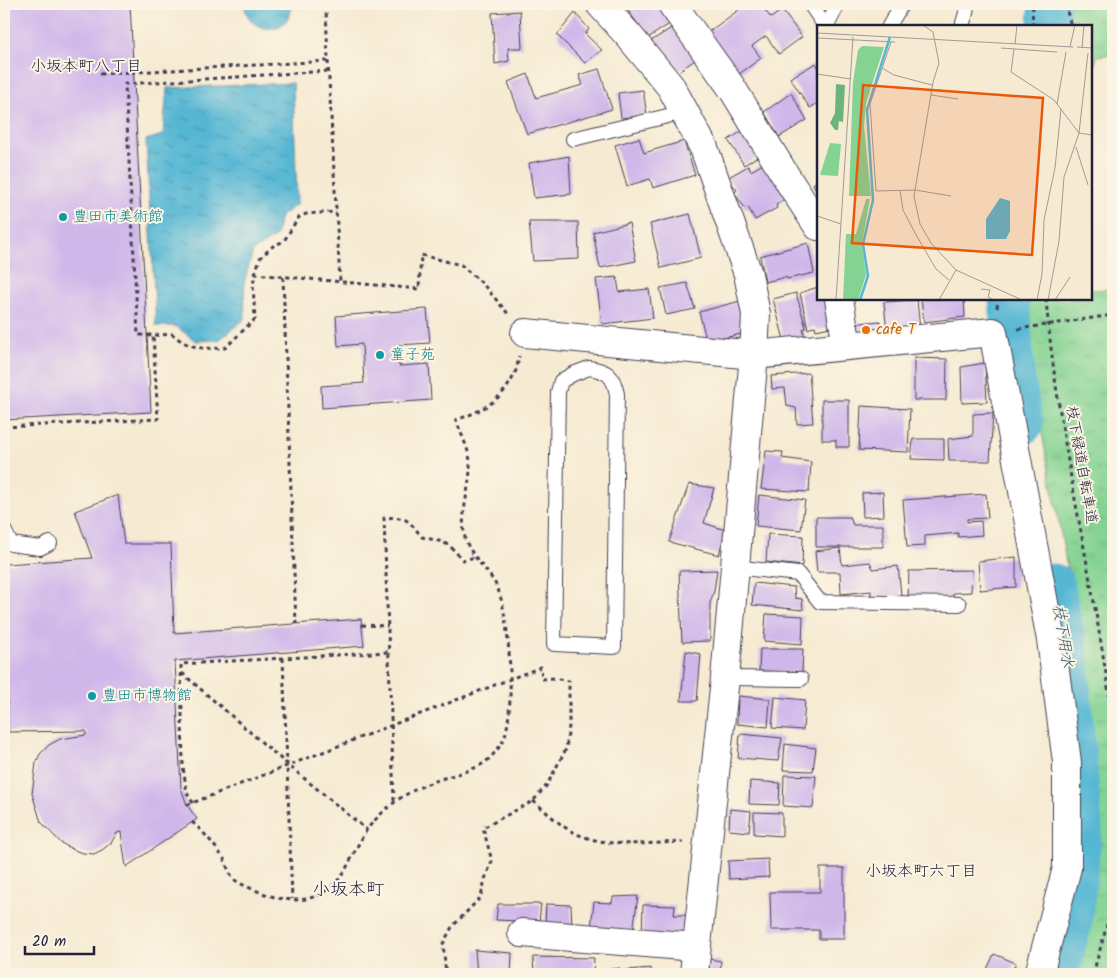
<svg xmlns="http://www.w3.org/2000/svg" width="1117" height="978" viewBox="0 0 1117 978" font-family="Kalam,'Klee One',sans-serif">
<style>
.park{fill:url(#park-tufts);stroke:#537a66}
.water{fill:url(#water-ripples);stroke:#3c6c88}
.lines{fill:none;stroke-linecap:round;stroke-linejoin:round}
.river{stroke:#56b7d4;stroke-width:41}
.building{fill:#d0b7ea}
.lane-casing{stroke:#424052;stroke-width:16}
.street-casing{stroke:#424052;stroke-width:30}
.path{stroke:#424052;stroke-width:3;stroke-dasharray:4 4;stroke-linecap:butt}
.lane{stroke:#fff;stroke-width:14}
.street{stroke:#fff;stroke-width:28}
.culture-dot{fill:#0f9aa8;stroke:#fcf5e5;stroke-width:2}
.food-dot{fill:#e8710a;stroke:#fcf5e5;stroke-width:2}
.labels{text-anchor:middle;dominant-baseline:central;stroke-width:4;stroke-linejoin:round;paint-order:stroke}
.culture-label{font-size:15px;fill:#0d838f;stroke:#fcf5e5;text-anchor:start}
.food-label{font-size:15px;fill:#c56008;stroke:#fcf5e5;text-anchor:start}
.street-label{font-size:15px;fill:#22223b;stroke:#fcf5e5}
.neighbourhood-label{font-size:16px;fill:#22223b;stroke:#fcf5e5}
.water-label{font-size:16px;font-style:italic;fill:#345671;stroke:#fcf5e5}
.quarter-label{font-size:18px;fill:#22223b;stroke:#fcf5e5}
.inset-river{fill:none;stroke:#56b7d4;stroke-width:2.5}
.inset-road{fill:none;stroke:#a19a96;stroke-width:1}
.view{fill:#e8590c;fill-opacity:0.15;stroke:#e8590c;stroke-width:2.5}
.inset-edge{fill:none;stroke:#22223b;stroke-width:2.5}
</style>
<defs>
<pattern id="park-tufts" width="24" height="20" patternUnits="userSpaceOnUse" patternTransform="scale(1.25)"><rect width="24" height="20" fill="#84d392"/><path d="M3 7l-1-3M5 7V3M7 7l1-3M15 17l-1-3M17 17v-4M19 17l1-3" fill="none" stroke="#72b57f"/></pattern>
<pattern id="water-ripples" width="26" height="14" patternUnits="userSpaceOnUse" patternTransform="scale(1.25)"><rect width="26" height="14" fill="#56b7d4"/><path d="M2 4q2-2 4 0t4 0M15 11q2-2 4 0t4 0" fill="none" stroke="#4794ad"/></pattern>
</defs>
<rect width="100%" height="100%" fill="#fcf5e5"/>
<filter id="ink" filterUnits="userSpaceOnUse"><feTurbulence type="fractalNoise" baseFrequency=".02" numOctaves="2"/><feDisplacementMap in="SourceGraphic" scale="10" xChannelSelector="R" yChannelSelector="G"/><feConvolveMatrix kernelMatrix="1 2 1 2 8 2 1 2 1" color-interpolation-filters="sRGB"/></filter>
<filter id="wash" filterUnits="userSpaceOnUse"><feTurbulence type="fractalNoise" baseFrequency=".0096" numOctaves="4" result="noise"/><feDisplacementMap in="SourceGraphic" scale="20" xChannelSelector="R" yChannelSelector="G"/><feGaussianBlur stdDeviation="1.12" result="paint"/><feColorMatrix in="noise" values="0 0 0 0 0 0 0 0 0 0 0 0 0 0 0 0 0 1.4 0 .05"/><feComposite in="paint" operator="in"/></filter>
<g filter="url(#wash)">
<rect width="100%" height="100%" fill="#f6ead2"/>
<path class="park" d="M1058 4H1113V54L1097 56 1091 86V26H1057Z
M1113 289V974H1067L1075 951 1095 873 1093 727 1063 544 1035 396 1023 299H1091V290Z"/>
<path class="water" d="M244 4H292C292 35 249 38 244 4Z
M293 83 297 204 280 217 276 236 253 251 244 283 245 319 219 340 196 341 175 326H156L146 140 163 135 167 88Z"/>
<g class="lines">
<path class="river" d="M1048 26 1049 4
M1009 299 1015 381 1023 424
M1054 584 1067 651 1082 828 1072 921 1058 974"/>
</g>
<g id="blocks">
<path class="building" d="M4 4H130L151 412 4 420Z
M626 4H667L677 19 648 38 624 5Z
M747 4H760L771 18 782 10 802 37 779 54 766 36 752 46 761 58 735 77 704 35Z
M520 11 522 48H508L509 61 495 64 492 13Z
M575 13 589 29 585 34 602 50 585 63 557 35Z
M676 25 698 58 673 75 651 41Z
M816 63 818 67V103L810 108 790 78Z
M599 69 612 109 527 134 508 82 528 74 536 98 583 85 579 75Z
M643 90 647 115 621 118 618 93Z
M791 93 807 120 779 137 764 112Z
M749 127 765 152 744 165 728 140Z
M639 138 644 153 684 141 695 175 653 188 650 179 627 186 615 145Z
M569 156 571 194 534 198 529 163Z
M768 161 791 195 776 205 777 208 755 220 748 207 745 208 734 193 737 190 727 178 748 166 751 171Z
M818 181V193L813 184Z
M690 214 701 258 661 268 650 224Z
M529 222H578L579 259 533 261Z
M629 223 636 261 600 268 593 232Z
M808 243 814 273 787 279 786 277 765 282 760 256Z
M617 277 619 292 649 289 653 318 602 324 596 279Z
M687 283 695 309 666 315 660 288Z
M818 287V299H828L835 326 816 330 815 326 808 329 800 293Z
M796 293 806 328 803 329 806 341 786 347 773 299Z
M921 299H964L965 317 924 322Z
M917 300 920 329 887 333 884 302Z
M740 301 749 332 707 342 699 312Z
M427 309 430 343 398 345 399 366 429 364 431 400 322 408 321 386 364 383 362 344 338 346 336 316Z
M880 321 882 337 852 339 851 324Z
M914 358 947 359 946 400H914Z
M985 363 987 402 962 403 961 367Z
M809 373 813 423 797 424 796 408 787 406 785 388 772 389 771 376Z
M822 400H849V447H836V440H822Z
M861 406 910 409 908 452 859 450Z
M993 413 990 461H949L948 439 973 436V414Z
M913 439H944V460L911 459Z
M766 451 783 452 782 458 811 462 809 492 761 489Z
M689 484 714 488 704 523 725 530 719 555 669 542Z
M883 492 884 516 863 517 862 493Z
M986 494 988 518 967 519V522L981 521 982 535 958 537V533L925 536V546L907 547 903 500Z
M118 495 124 544H171L174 633 361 619 364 646 175 661 181 788 187 805 197 819 126 867 121 832 117 833 111 843 102 850 94 854 83 853 74 850 61 843 41 822 32 794 36 763 40 754 49 745 60 739 86 735V731L8 732 6 564 92 558 75 511Z
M759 495 805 500 801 530 756 526Z
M816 517H850L853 525H883V547H816Z
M768 534 803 536 802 566 766 562Z
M840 548 842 565 870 562 873 569 898 566 901 595 871 597V591L841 594 840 572H817L815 551Z
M1016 557V587L980 590 978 561Z
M717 570 714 591 710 603V641L682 642 679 571Z
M972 570 971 592 953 593V601L908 599 909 571Z
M754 583 794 587 795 598 802 599 803 610 752 605Z
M766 614 803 616 802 644 764 641Z
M760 649H803L802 672 759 671Z
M686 651 701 654 697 701H681Z
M738 696 770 699 768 727 737 724Z
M775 697 805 700 803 730 772 728Z
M740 734 782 738 778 761 738 758Z
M785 744 816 748 813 771 783 770Z
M784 775 816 776 813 808 783 806Z
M750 781 780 783 779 805 749 804Z
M730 809 751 811 749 832 729 830Z
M754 812 782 813V836L754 834Z
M768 859 769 877 729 879 728 861Z
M820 868H844V939H819V930H771L770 892H820Z
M638 896 633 931 591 928 594 902 612 903 613 897Z
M498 904H541L539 922 496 920Z
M546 904 571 905 572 926 545 924Z
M643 905 675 906 674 915H689L688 935 642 934Z
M475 950 512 953 511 974H477Z
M994 954 1016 963 1010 974H985Z
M533 957 594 958 593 974H534Z
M710 959 721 961 720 974H709Z
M620 968 621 974H601V970Z
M651 968V974H626V970Z"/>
</g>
</g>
<g filter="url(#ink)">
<use href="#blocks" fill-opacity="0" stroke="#424052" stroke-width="1"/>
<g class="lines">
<g class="lane-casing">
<path id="lane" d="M810 4 825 26
M827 26 838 4
M889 26 902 4
M962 26 966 13 967 4
M573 139 684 112
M589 368C608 371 613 375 617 394L614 647 554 644 558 392 561 381 573 374Z
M4 530 11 544 40 548 50 543
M734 567 798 574 820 602 959 604
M725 678 801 679"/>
</g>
<g class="street-casing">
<path id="street" d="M600 4 629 36 671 87 704 148 748 274 756 314 754 355 725 678 694 974
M672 4 732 88 790 183 818 226
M839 299 847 346
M525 333 754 355 993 332 1051 640 1067 762V868L1039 974
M522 933 696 947"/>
</g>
<path class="path" d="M1065 4 1071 26
M1032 26 1033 4
M328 61 340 282
M100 74 328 61 326 9 333 4
M255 274 260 258 273 246 284 241 298 218 306 214 336 212
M283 277 296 624
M1046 299C1058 442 1095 581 1113 724
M997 308 998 299
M1018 329 1113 315
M147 336 172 334C190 349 202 349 225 348L255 319 253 285 255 274 419 289 421 255 461 265 482 283 510 316
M4 427 158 419 153 335H138L125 84 328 71
M362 625 388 626
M283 658 292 899
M182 673 288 765 367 830
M394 801 384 518C407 516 408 520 422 537L439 541 449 545 463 560 476 557
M533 801C546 811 559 825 573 832 606 849 647 843 683 842
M193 803 187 793 183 767 181 664 389 652
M187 805 541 667 542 679 554 678 569 681V726L566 749 547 785 533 801 483 828 492 861 485 879 481 897 452 927 443 944 446 974
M192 822C204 832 215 846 224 859 227 865 229 874 234 879 238 884 264 894 271 896 300 905 327 899 344 872 355 854 361 833 377 818 397 797 417 787 444 778 459 773 477 770 489 759 493 755 500 747 503 741 516 713 510 612 496 585 488 570 472 557 466 541 458 517 471 488 470 463 470 451 460 432 456 420 480 412 503 400 514 375 517 369 518 362 519 356
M1093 974 1113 904"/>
<use href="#lane" class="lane"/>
<use href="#street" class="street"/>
</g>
</g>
<g class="culture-dot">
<circle cx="63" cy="217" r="5"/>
<circle cx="380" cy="355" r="5"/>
<circle cx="92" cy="696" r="5"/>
</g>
<circle class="food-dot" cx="866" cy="330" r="5"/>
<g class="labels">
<g class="culture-label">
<text x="73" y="217">豊田市美術館</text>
<text x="390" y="355">童子苑</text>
<text x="102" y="696">豊田市博物館</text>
</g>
<g class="food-label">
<text x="876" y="330">cafe T</text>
</g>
<g class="street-label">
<text transform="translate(1081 465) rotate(80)">枝下緑道自転車道</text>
</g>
<g class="neighbourhood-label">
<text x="86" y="66">小坂本町八丁目</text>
<text x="921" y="871">小坂本町六丁目</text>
</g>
<g class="water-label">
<text transform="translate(1063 636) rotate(81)">枝下用水</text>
</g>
<g class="quarter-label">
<text x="348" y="890">小坂本町</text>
</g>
</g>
<g transform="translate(817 25)">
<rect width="275" height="275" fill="#f6ead2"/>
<path d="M19 59 28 60 26 97 22 96 21 105H18L13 98 18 88Z" fill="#6bb57c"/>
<path d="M45 21 67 22 49 78 47 101 54 171H32L36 57 41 25ZM13 118 24 119 21 151 3 150ZM49 174H53L45 218 49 250 41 275H26L29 209H39Z" fill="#84d392"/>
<path d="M183 173 193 176V206L189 214H169V194Z" fill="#56b7d4"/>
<path class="inset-river" d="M43 275 51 251 46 219 56 175 50 85 73 12"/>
<path class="inset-road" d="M106 0 116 7 122 38 116 57 97 171 103 199 114 218 139 245 205 275M0 8 256 22M0 13 78 17M74 17 53 79 59 166 98 165 134 171M198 19 200 0M253 22 258 0M260 22 275 23M184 23 240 27M265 23 267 0M197 24 194 47 237 75 262 108 275 110M65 43 77 50 115 60M0 49 34 54M114 70 141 74M240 79 249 27M259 122 271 160M83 165 86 185 98 208 119 244 132 255M0 191 24 199M164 264 173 265 171 272 177 275M19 275 36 12M122 275 139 245M220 275 225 249 227 195 238 143 244 84M231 275 242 216 247 152 262 108 271 28M238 275 253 252"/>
<path class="view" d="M46 60 226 73 215 230 35 218Z"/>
<rect width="275" height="275" class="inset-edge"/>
</g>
<rect width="1117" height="978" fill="none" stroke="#fcf5e5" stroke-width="20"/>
<path d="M25 946v8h69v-8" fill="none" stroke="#22223b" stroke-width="2.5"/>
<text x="32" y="946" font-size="15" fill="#22223b" stroke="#fcf5e5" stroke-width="4" paint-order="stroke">20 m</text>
</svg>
